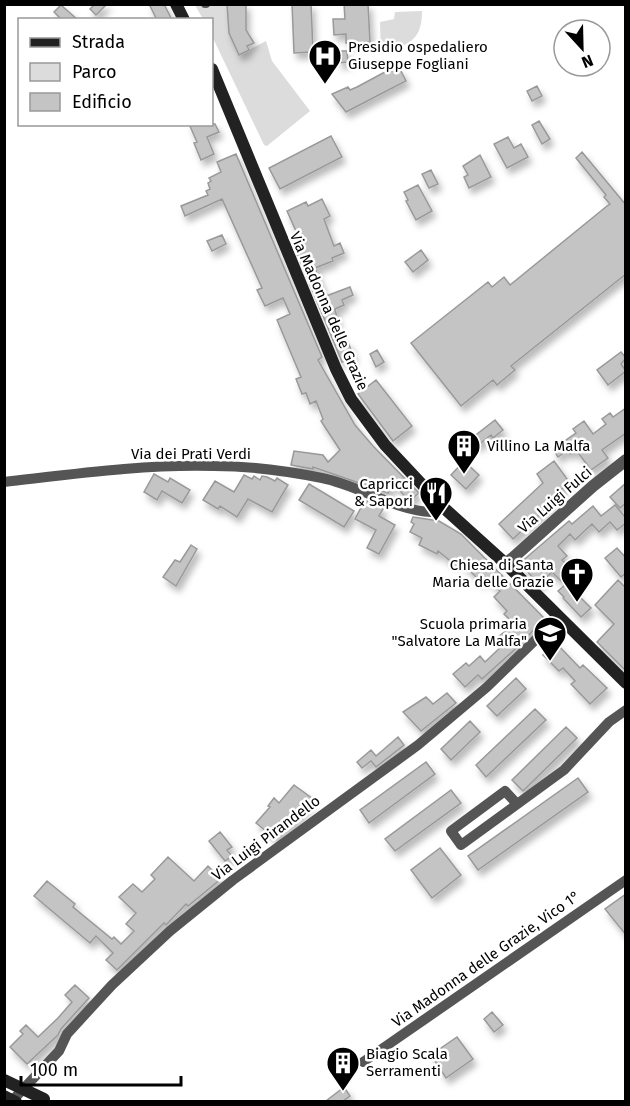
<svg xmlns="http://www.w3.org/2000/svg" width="630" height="1106" viewBox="0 0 630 1106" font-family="'Fira Sans',sans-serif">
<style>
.green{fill:#dcdcdc}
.building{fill:#c4c4c4;stroke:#999;stroke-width:1.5;filter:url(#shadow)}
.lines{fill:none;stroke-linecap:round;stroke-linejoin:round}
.pedestrian{stroke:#555;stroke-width:8}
.minor{stroke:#555;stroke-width:10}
.tertiary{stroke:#555;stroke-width:12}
.secondary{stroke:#222;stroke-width:12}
.secondary-bridge{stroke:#222;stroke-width:12}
.labels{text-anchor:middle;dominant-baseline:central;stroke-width:5;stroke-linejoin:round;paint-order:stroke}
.poi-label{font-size:15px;fill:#000;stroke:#fff;text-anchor:start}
.street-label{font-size:15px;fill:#000;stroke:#fff}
</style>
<defs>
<filter id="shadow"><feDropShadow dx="3.5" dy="6" stdDeviation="3" flood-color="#0004"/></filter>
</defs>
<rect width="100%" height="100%" fill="#fff"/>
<path class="green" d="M221 4 227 5 229 34 239 55 266 41 272 61 310 111 267 146 264 145 212 36V20L203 19 195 5Z
M422 11C422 43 407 44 381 54L380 22 394 19 395 12Z"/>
<path class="building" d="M95 4H107L96 15 90 9Z
M149 4H164L172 20H157Z
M227 4H246V30L254 43 247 46 249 50 239 55 229 33Z
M292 4H311L313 52 294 53Z
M344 4H368L370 42 346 43V34L334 35 333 19H345Z
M61 5 78 20H62L54 12Z
M339 51H347L348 62 339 63Z
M400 69 406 81 346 112 332 94 348 87 350 90 357 87 383 73Z
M537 86 542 96 532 101 527 91Z
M539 121 550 139 542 144 532 125Z
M189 124H215L219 132 207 137 214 154 201 160 194 143 197 142Z
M331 136 342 157 280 189 269 168Z
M508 137 514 148 521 144 528 157 507 168 494 144Z
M582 152 626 205V274L511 366 515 370 497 385 493 380 461 406 411 343 488 282 492 287 504 277 510 285 607 206 610 204 604 197 606 195 576 158Z
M236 154 322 357 318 360 355 425 373 446 419 493 409 501 393 483 388 493 313 467V469L291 465 294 451 323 455 328 462 340 450 321 421 323 419 316 401 310 404 306 393 302 394 296 379 301 377 277 320 290 314 283 298 265 306 257 290 262 288 222 199 185 216 181 206 208 195 206 191 210 189 208 183 211 181 209 178 221 172 217 162Z
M480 155 491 177 469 188 464 177 468 175 463 166Z
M431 170 438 184 429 188 422 174Z
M418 185 432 211 416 220 406 201 408 200 404 192Z
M322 199 330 216 324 219 334 246 340 243 344 253 332 258 333 261 315 268 326 296 350 287 353 295 342 300 344 305 335 309 338 323 335 324 343 344 348 342 354 357 342 362 293 243 300 240 287 211 306 202 308 206Z
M222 235 226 244 212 251 207 241Z
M421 250 428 260 413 272 405 262Z
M377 350 384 362 376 367 370 354Z
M621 352 626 358 621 364 626 371 608 385 597 370Z
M376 380 412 426 393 441 358 394Z
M626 408V433L602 450 608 458 591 470 576 450 570 454 568 450 558 457 553 449 576 433 573 429 584 421 593 434 606 424 602 419 610 413 613 417Z
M495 420 503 430 493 438 491 435 477 446 472 438Z
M464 461 479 475 466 489 451 475Z
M554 461 570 483 548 499 552 503 513 539 499 524 543 483 537 474Z
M154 474 168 482 170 478 190 490 182 503 162 491 157 500 144 492Z
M244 475 252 479 254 476 260 480 262 476 267 477 275 481 277 478 288 485 272 512 248 499 237 517 220 506 218 509 203 500 215 481 234 492Z
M626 483V503L620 508 610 497Z
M309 484 354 511 344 527 299 500Z
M365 500 382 507 383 509 379 516 395 525 379 554 367 548 376 530 355 519Z
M615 505 626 518V523L617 530 610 522 599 532 592 524 575 540 570 534 558 546 567 556 562 560 582 579 572 589 591 608 581 617 563 598 564 597 558 591 565 585 552 572 539 585 520 563 569 521 572 524 593 506 601 516Z
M413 517 439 521 461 534 544 618 522 643 482 679 478 675 465 687 453 674 466 663 469 666 480 656 485 662 504 644 498 637 514 624 504 614 507 611 494 597 500 591 486 577 481 582 459 560 454 564 438 551 437 554 419 545 422 538 410 532 414 524 411 522Z
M191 545 197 549 176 586 163 577 175 560 180 562Z
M617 548 626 558V573L621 577 605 558Z
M618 580 626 588V671L597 642 614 624 595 605Z
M556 643 580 668 583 665 607 688 590 704 571 684 575 681 563 668 559 671 543 655Z
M516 678 526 689 497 716 487 706Z
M447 693 456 703 421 731 403 712 426 697 433 704Z
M535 709 546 720 486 777 476 765Z
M470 721 480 732 451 760 441 749Z
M566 727 577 738 523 791 512 780Z
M398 737 404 745 376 767 371 761 362 768 357 762 371 750 376 756Z
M426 762 435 774 369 823 360 810Z
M578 778 588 792 478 870 468 856Z
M294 785 313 799 291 826 289 824 276 839 256 823 270 807 268 806 274 798 279 803Z
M451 790 461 803 395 851 385 839Z
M220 832 232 847 227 850 232 856 225 861 209 841Z
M440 848 461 875 432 898 411 870Z
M168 857 194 881 208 866 221 879 188 906 186 904 166 925 164 923 117 970 106 960 113 953 96 936 90 943 34 896 47 881 75 904 73 907 112 939 114 937 121 944 134 931 126 924 136 913 119 897 133 884 142 892 155 879 151 875Z
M626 894V935L605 909Z
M75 985 89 998 61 1029 58 1035 27 1064 10 1047 23 1034 20 1031 26 1025 38 1037 58 1018 72 1002 65 995Z
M492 1012 503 1025 494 1032 484 1019Z
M457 1037 473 1059 446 1078 431 1055Z
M344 1087 350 1096 343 1101H326Z"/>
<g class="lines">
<path class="pedestrian" d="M205 4H206"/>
<path class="minor" d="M4 482C74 474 144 464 214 466 250 466 287 471 322 478 358 485 397 511 431 512 436 512 440 509 444 508
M517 804 505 791 451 831 461 845 564 770 609 722 626 710
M363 1062 626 880
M11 1102 59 1051 67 1034 112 985 170 931 233 880 418 745 487 687 559 617"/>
<path class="tertiary" d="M506 564 593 486 626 460"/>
<path class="secondary" d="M176 4 184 20
M212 69 336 369 351 399 385 445 444 508 506 564 626 683"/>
<path class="secondary-bridge" d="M4 1080 44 1099
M4 1096 16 1102"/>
</g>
<defs>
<g id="hospital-pin" transform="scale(1.725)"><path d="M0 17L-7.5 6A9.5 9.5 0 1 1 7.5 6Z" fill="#000" stroke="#fff"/><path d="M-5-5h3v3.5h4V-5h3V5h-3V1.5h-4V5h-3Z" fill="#fff"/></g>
<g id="building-pin" transform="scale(1.725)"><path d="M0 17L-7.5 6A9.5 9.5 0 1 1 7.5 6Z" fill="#000" stroke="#fff"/><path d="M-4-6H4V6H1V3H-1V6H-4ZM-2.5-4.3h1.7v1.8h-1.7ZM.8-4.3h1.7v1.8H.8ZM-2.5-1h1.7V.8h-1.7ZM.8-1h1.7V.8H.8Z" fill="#fff"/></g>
<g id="restaurant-pin" transform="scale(1.725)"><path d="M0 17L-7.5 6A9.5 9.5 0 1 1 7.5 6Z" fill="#000" stroke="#fff"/><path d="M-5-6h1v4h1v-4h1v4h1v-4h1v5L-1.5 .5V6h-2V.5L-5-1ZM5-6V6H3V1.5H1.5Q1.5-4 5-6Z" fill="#fff"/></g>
<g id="church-pin" transform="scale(1.725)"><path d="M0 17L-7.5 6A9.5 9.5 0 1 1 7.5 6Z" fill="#000" stroke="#fff"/><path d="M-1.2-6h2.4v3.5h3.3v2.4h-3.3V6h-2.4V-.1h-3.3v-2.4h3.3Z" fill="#fff"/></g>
<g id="school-pin" transform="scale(1.725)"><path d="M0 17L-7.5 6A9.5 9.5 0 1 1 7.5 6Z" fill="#000" stroke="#fff"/><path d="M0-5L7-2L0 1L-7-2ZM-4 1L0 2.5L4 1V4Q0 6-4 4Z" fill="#fff"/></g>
</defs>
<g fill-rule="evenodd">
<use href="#hospital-pin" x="325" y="56"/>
<use href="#building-pin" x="464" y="446"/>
<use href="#restaurant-pin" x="436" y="493"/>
<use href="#church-pin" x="577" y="574"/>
<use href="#school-pin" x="550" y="633"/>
<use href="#building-pin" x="343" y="1063"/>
</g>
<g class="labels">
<g class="poi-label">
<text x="348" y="47">Presidio ospedaliero<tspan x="348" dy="17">Giuseppe Fogliani</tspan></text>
<text x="487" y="446">Villino La Malfa</text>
<text x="413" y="484" text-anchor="end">Capricci<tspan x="413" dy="17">&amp; Sapori</tspan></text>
<text x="554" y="565" text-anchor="end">Chiesa di Santa<tspan x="554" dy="17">Maria delle Grazie</tspan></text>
<text x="527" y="624" text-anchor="end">Scuola primaria<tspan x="527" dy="17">"Salvatore La Malfa"</tspan></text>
<text x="366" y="1054">Biagio Scala<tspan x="366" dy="17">Serramenti</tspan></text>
</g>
<g class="street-label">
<text transform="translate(329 311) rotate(66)">Via Madonna delle Grazie</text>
<text x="191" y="454">Via dei Prati Verdi</text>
<text transform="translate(555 500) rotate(-41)">Via Luigi Fulci</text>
<text transform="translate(266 838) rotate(-37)">Via Luigi Pirandello</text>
<text transform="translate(486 959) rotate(-35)">Via Madonna delle Grazie, Vico 1°</text>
</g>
</g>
<rect width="630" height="1106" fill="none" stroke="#000000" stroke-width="12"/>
<rect x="18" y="18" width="195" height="108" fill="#ffffff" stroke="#999999" stroke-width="1.5"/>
<rect x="30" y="38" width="30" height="9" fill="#222222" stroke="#999999" stroke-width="1.5"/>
<text x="72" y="48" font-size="18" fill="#000000">Strada</text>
<rect x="30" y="63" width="30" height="18" fill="#dcdcdc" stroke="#999999" stroke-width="1.5"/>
<text x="72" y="78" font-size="18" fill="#000000">Parco</text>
<rect x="30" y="93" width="30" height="18" fill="#c4c4c4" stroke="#999999" stroke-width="1.5"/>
<text x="72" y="108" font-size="18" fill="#000000">Edificio</text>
<g transform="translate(582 48) rotate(158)"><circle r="28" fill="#ffffff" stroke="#999999" stroke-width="1.5"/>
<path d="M0-4.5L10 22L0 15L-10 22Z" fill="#000000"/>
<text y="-9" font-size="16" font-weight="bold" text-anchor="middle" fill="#000000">N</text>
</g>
<path d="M21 1076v9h160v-9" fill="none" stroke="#000000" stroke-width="3"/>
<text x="30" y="1076" font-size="18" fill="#000000" stroke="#ffffff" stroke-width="4.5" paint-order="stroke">100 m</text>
</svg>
